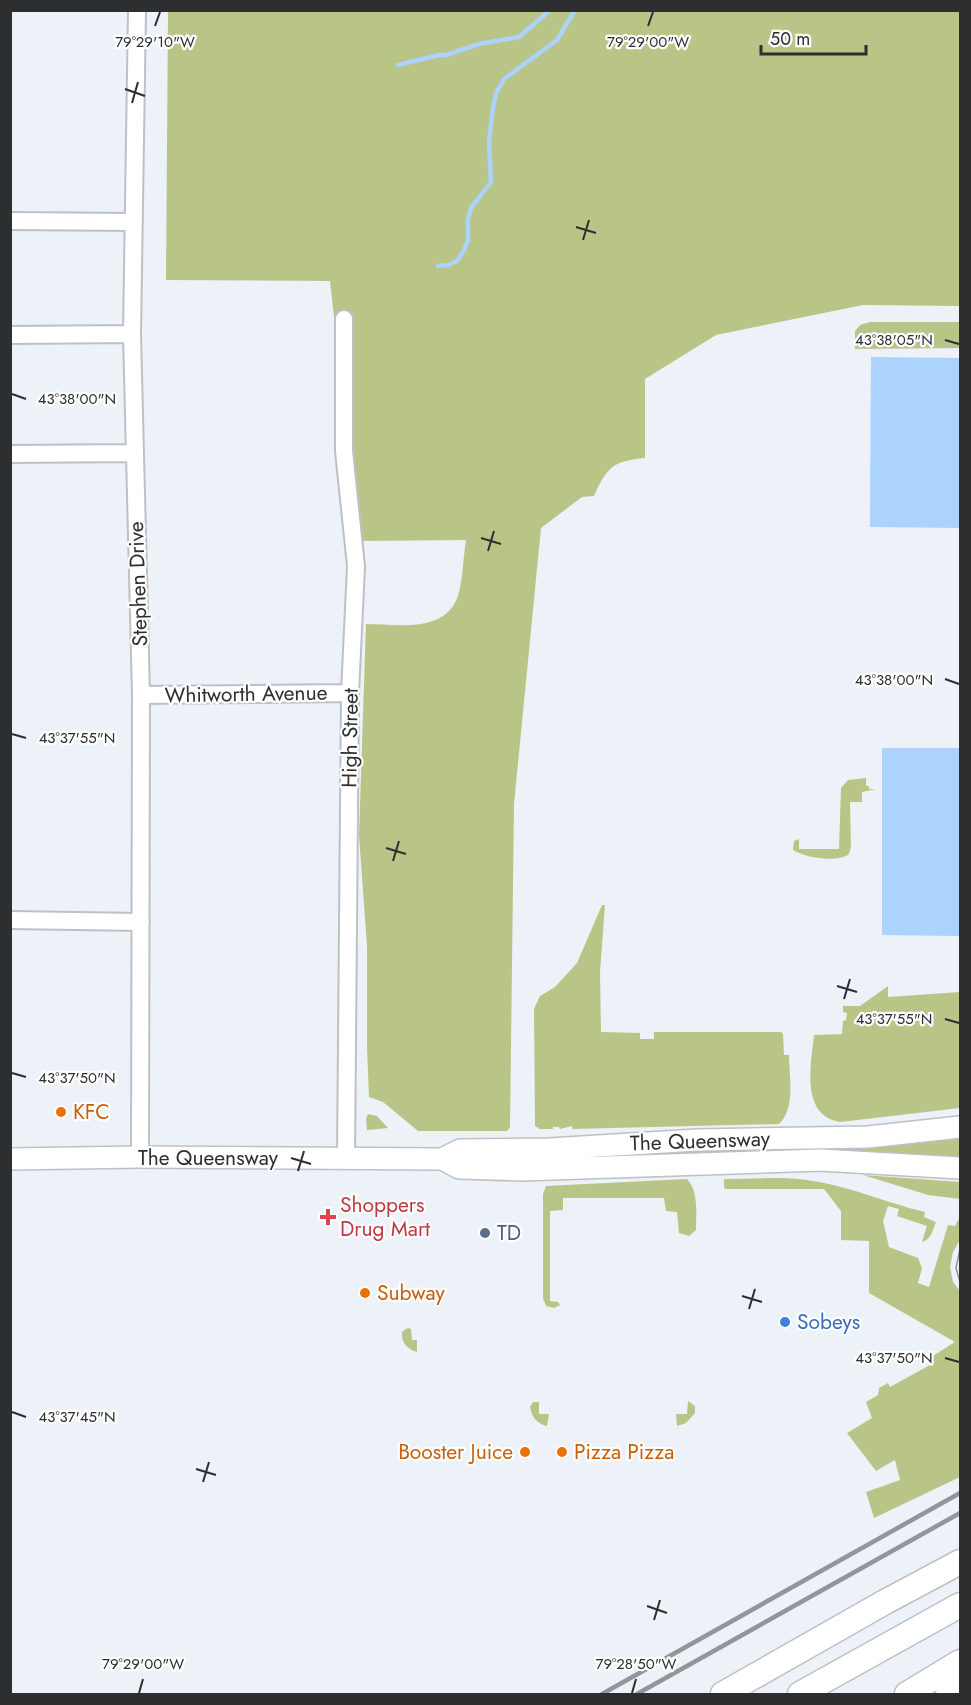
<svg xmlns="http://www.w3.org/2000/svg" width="971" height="1705" viewBox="0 0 971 1705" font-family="Jost,sans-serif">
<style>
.green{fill:#b9c586}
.water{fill:#acd2fe}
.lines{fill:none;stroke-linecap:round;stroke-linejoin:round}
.stream{stroke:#acd2fe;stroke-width:4.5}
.minor-casing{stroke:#bdc0c7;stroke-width:20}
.major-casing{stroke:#bdc0c7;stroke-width:24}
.highway-casing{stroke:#bdc0c7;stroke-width:27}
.minor{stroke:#fff;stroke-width:16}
.major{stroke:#fff;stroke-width:21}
.highway{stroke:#fff;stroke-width:24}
.tram{stroke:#929599;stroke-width:1.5}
.rail{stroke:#929599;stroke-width:4.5}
.ticks{fill:none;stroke:#2d2e30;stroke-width:2}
.food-dot{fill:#e8710a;stroke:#fefefe;stroke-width:2}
.health-dot{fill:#e0444e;stroke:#fefefe;stroke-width:2}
.service-dot{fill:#5c6f8a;stroke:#fefefe;stroke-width:2}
.shop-dot{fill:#3f7fe0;stroke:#fefefe;stroke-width:2}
.labels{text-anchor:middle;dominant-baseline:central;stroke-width:4.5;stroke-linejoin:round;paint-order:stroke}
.street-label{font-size:21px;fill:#2d2e30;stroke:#fefefe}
.food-label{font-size:21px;fill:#c56008;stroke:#fefefe;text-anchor:start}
.health-label{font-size:21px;fill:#be3a42;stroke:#fefefe;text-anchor:start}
.service-label{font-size:21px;fill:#4e5e75;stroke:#fefefe;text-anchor:start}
.shop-label{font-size:21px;fill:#366cbe;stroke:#fefefe;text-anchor:start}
.ticks-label{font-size:15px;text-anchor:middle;fill:#2d2e30;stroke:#fefefe;stroke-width:4.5;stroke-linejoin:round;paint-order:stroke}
</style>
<rect width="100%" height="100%" fill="#edf1f8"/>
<path class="green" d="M168 11H960V306L863 305 716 335 645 379V458C613 461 607 467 594 496L582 497 541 528 514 804 510 1127 507 1131H418L383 1102 369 1097 367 1047V946L359 835 366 624C396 624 445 634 458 596 463 579 463 558 466 540L359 541 330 281 166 280Z
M870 322H960V348L855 349V331L860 325Z
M866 778V786H869V789H876L862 792V802H850L851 847 849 854C837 863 806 858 793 850L794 841 799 839V849H839L841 788 848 780Z
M602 905H605L600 972 601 1032 640 1033V1039H654V1032H781L783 1034 784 1055H789C789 1078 796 1107 779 1124L572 1129V1126L560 1129 559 1127H553V1129H540L535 1126 534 1009 540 996 555 987 577 963Z
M888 986V997L960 992V1108L840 1122C800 1115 811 1065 814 1035L842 1034 843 1021 846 1020 847 1013 843 1012V1006H860Z
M368 1114 377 1116 388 1128 367 1130 366 1119Z
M960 1135V1160L829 1150V1148Z
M863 1175 960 1182V1199L928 1195Z
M687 1179C699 1192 696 1213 696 1230L689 1236 679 1233 677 1212 666 1211 664 1198H563V1210L550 1211V1301L558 1302 560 1305 554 1308 546 1306 543 1298V1194L546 1186Z
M724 1179C749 1179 774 1177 799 1179 842 1183 883 1202 925 1212L924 1217 936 1222C933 1229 931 1240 922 1242L927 1226 897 1216 899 1209 888 1206 883 1221 889 1247 918 1258 922 1268 918 1283 929 1287 948 1225 955 1226 958 1220 960 1221V1240L953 1252 950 1267 953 1282 960 1291V1477L874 1518 866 1492 900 1480 895 1460 876 1471 847 1433 872 1418 866 1402 878 1395 879 1388 888 1383 890 1387 930 1365 928 1359 955 1342 869 1293V1241L841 1240V1211L824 1189H726L724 1188Z
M408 1328 411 1329 412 1340H417V1352C407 1349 401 1342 402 1332Z
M688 1401 695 1406V1413L686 1423 677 1426 676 1414H687Z
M533 1402H539V1414H549L547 1426C537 1424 532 1417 530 1407Z"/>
<path class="water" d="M871 357 960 358V528L870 527Z
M882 748H960V936L882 935Z"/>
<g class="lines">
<path class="stream" d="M398 65 439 55H446L479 44 519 37 550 10
M438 266 448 265 457 261 464 250 468 241V219L471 208 491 182 489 142 493 108 496 93 504 79 557 40 575 10"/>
<g class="minor-casing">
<path id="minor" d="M137 10 132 334 141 695 140 1157
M10 221 134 222
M344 319V451L356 566 350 693 346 1159
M10 335 132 334
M10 454 135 453
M141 695 350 693
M10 920 141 922"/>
</g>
<g class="major-casing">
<path id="major" d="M10 1159 140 1157 442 1159 460 1150 549 1149 697 1140 868 1137 960 1127
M442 1159 459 1168 522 1170 820 1160 960 1168"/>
</g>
<g class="highway-casing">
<path id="highway" d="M723 1694 885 1602 960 1562
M800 1694 960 1605
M907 1694 960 1662
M948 1694 960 1686"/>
</g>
<use href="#minor" class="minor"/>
<use href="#major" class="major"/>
<use href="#highway" class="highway"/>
<path class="tram" d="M960 1249 956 1268 960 1282"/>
<path class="rail" d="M602 1694 960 1493
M637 1694 960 1513"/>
</g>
<path class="ticks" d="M155 26 160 12M648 26 653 12M125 89 145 96M132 103 138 82M576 227 596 233M583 240 589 220M945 340 959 344M12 394 26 399M481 538 501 544M488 551 494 531M945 679 959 684M12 734 26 738M386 848 406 854M393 861 399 841M837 986 857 992M844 999 850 979M945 1019 959 1023M12 1073 26 1077M291 1158 311 1164M298 1171 304 1151M742 1296 762 1302M749 1309 755 1289M945 1358 959 1362M12 1412 26 1417M196 1469 216 1475M203 1482 209 1462M647 1606 667 1613M654 1620 660 1600M139 1693 143 1679M632 1693 636 1679"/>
<g class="food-dot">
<circle cx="61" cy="1112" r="6"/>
<circle cx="365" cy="1293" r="6"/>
<circle cx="525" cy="1452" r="6"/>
<circle cx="562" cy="1452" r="6"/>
</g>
<path class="health-dot" d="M325 1208h6v6h6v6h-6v6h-6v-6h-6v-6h6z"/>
<circle class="service-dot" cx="485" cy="1233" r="6"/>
<circle class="shop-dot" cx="785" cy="1322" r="6"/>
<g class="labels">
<g class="street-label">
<text transform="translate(138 584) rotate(-92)">Stephen Drive</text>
<text transform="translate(246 694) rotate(-1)">Whitworth Avenue</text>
<text transform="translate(350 738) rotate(-89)">High Street</text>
<text transform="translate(700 1141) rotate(-2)">The Queensway</text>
<text x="208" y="1158">The Queensway</text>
</g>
<g class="food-label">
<text x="73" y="1112">KFC</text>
<text x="377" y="1293">Subway</text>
<text x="513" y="1452" text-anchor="end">Booster Juice</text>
<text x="574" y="1452">Pizza Pizza</text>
</g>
<g class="health-label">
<text x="340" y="1205">Shoppers<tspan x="340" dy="24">Drug Mart</tspan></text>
</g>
<g class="service-label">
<text x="497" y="1233">TD</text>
</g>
<g class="shop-label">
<text x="797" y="1322">Sobeys</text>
</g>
</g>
<g class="ticks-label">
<text x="155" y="47">79°29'10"W</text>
<text x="648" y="47">79°29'00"W</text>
<text x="894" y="345">43°38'05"N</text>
<text x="77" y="404">43°38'00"N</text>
<text x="894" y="685">43°38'00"N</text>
<text x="77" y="743">43°37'55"N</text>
<text x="894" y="1024">43°37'55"N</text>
<text x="77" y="1083">43°37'50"N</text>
<text x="894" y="1363">43°37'50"N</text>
<text x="77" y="1422">43°37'45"N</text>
<text x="143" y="1669">79°29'00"W</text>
<text x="636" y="1669">79°28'50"W</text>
</g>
<rect width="971" height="1705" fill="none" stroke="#2d2e30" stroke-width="24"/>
<path d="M761 45v9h105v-9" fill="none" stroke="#2d2e30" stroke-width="3"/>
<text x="770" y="45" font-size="18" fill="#2d2e30" stroke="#fefefe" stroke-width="4.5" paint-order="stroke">50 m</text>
</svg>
